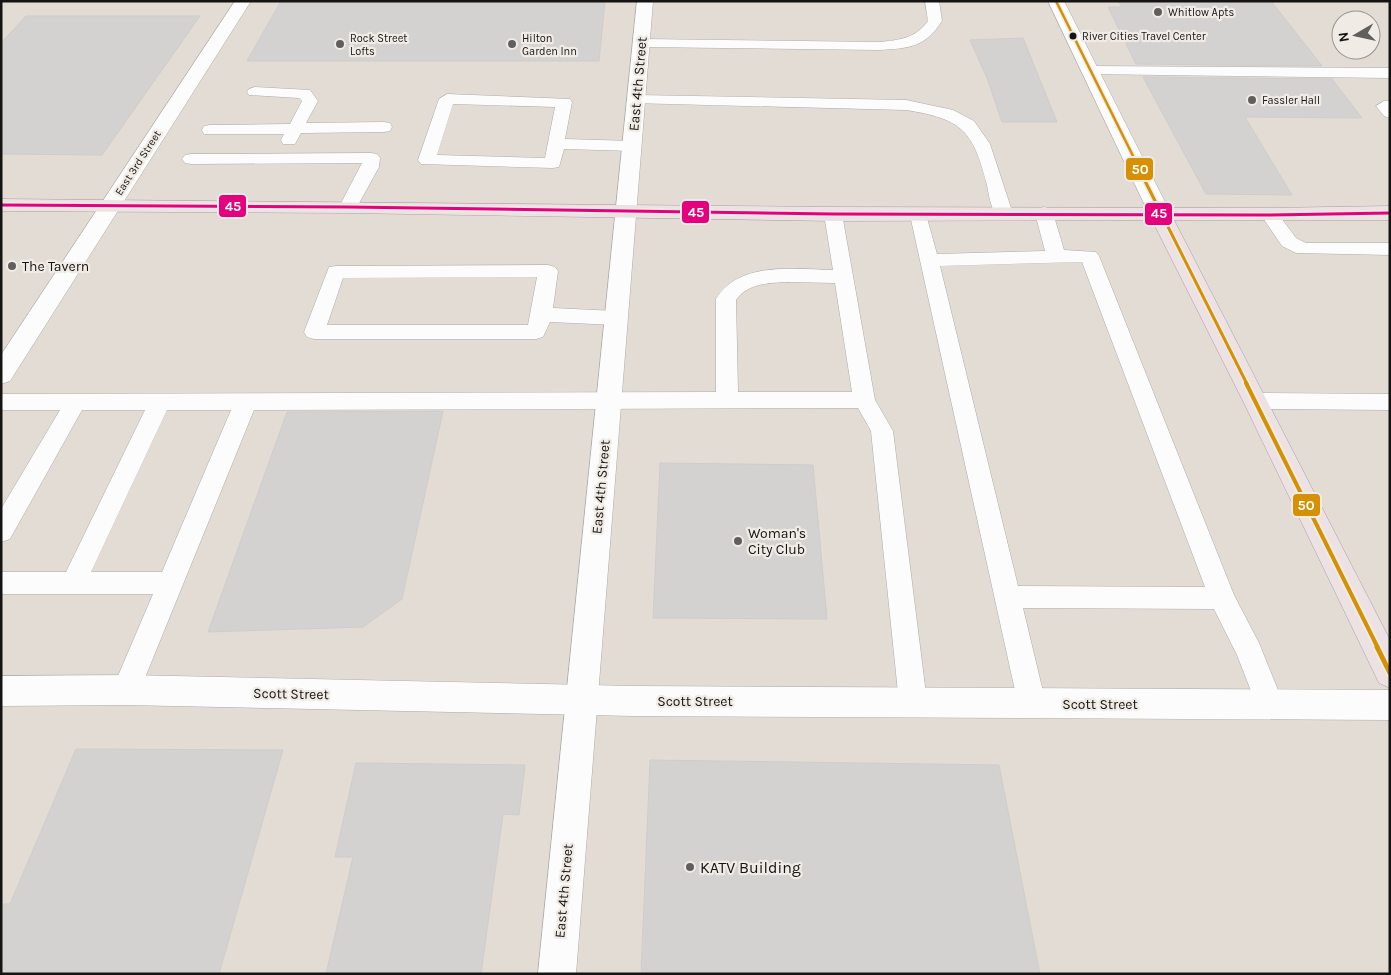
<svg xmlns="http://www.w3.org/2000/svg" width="1391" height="975" viewBox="0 0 1391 975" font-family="Karla,sans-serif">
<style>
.built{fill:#e2dcd5;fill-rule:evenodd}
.building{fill:#d4d2d0;stroke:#cfccca}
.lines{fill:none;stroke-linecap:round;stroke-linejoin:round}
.service-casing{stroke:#adaba9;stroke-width:1}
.minor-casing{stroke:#adaba9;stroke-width:1}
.secondary-casing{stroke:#adaba9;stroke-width:1}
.primary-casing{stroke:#ad9c9d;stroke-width:1}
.service{fill:#fcfcfc;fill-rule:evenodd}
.minor{fill:#fcfcfc;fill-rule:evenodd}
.secondary{fill:#fcfcfc;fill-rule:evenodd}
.primary{fill:#ece2e3;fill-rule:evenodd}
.bus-1-far3-casing{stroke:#f1ebe6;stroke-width:5}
.bus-1-far2-casing{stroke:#f1ebe6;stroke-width:6}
.bus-1-far1-casing{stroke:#f1ebe6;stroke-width:8}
.bus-1-casing{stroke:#f1ebe6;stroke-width:9}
.bus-2-casing{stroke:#f1ebe6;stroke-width:6}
.bus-1-far3{stroke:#d59003;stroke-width:2.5}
.bus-1-far2{stroke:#d59003;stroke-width:3}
.bus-1-far1{stroke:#d59003;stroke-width:4}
.bus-1{stroke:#d59003;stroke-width:5}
.bus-2{stroke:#e5007d;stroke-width:3}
.poi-dot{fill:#615f5d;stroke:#f1ebe6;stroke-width:2}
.bus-dot{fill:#151412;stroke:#f1ebe6;stroke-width:2}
.labels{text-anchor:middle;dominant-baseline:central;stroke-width:4.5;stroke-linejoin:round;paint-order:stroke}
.far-poi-label{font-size:11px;fill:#151412;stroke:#f1ebe6;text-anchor:start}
.far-bus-label{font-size:11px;fill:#151412;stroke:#f1ebe6;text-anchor:start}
.far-street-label{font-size:11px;fill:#151412;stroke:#f1ebe6}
.street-label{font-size:14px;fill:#151412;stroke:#f1ebe6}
.poi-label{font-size:14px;fill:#151412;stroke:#f1ebe6;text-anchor:start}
.near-poi-label{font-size:16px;fill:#151412;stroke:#f1ebe6;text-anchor:start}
.line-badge{stroke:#f1ebe6;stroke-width:2}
.badge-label{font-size:14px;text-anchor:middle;font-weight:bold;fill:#fff}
</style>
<rect width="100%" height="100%" fill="#eeebe9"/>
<path class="built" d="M1 1H1390V974H1ZM1341 20H1371V50H1341Z"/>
<path class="building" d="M281 1H605L599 61H247Z
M1118 1H1271L1322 66 1136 64 1108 7H1122Z
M26 16H200L102 155 1 154V43Z
M1023 38 1057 122H1002L987 78 970 40Z
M1143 77 1332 79 1362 118 1245 117 1292 195 1206 194Z
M443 411 402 599 363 627 208 632 287 412Z
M660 463 813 465 827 619 653 618Z
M76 749 283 750 219 974H1V904H10Z
M650 760 999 765 1040 974H641Z
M356 763 525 765 519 815 503 814 481 974H326L353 857H335Z"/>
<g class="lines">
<g class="service-casing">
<path id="service" d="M925 1H939L942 21C924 48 910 48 879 50L642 47 635 43 642 39 879 42C899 40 915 39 928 21Z
M1091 66 1390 68V78L1086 74 1083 71Z
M255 87 310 90 318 101 306 123 384 122 390 123 392 127 390 131 384 132 301 133 295 144H283L281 140 284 134H204L202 130 204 126 210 125 290 124 302 101 299 98 249 95 247 92 249 89Z
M447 94 570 99 572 102 565 139 633 141 639 142 641 146 639 150 633 151 564 149 559 167 553 168 421 164 418 160 439 99ZM453 104 555 107 545 158 437 155Z
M637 95 906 100 953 110 974 121 990 144 1013 214 1010 218H998C991 209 989 196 987 185 973 130 962 119 906 110L631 103 629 100Z
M1384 101H1390V118L1384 116 1376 106Z
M371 153 377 154 380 158 379 167 357 207 354 211H342L339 207 362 163 191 164 185 163 182 159 185 155 191 154Z
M1044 207 1050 209 1053 213 1064 250 1096 252 1099 256 1234 595 1259 643 1284 705 1280 714 1270 718 1260 714 1237 655 1214 609 1023 608 1046 704 1042 713 1032 717 1022 713 1018 704 910 215 913 211H925L937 254 1045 251 1035 213 1038 209ZM1082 262 1205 587 1018 586 940 266Z
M833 208 839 210 842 214 875 400 893 431 927 702 923 711 913 715 903 711 899 702 871 431 858 408 254 410 140 690 136 699 126 703 116 699 112 690 153 594H1V572H66L145 410H82L10 539 1 542V509L60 410H1V394L716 392V299C739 261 794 269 833 270L824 214 827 210ZM788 282 835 283 852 392H738L736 300C748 283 769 283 788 282ZM167 410H231L162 572H91Z
M1270 209 1276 211 1296 238 1306 243H1390V255L1296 253 1282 246 1261 215 1264 211Z
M548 265 555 267 558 271 553 308 616 311 623 313 626 318 623 323 616 325 550 322 543 337 536 339H314L307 337 304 332 329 267 336 266ZM537 277 528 325H327L343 278Z
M1256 393 1390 394V410L1256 409 1248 407 1245 401 1248 395Z"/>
</g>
<g class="minor-casing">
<path id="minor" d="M637 1H653L576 974H538Z
M1048 1H1064L1171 214 1167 219 1160 221 1153 219 1149 214Z"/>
</g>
<g class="secondary-casing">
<path id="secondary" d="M235 1H251L10 381 1 384V355Z
M126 675 634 686 1390 690V720L634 716 126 705 1 706V676Z"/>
</g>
<g class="primary-casing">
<path id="primary" d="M1 199 833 207 1270 208 1390 206V220H1174L1390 640V688L1379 683 1243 401 1152 220 833 221 348 213 1 211Z"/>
</g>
<use href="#service" class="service"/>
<use href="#minor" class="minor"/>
<use href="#secondary" class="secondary"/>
<use href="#primary" class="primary"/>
<g class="bus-1-far3-casing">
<path id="bus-1-far3" d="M1056 1 1141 172"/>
</g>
<g class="bus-1-far2-casing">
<path id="bus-1-far2" d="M1140 171 1247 384"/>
</g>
<g class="bus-1-far1-casing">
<path id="bus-1-far1" d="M1246 383 1378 648"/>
</g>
<g class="bus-1-casing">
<path id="bus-1" d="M1377 647 1390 673"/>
</g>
<g class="bus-2-casing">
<path id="bus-2" d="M1 205 348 207 833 214 1270 215 1390 213"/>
</g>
<use href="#bus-1-far3" class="bus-1-far3"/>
<use href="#bus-1-far2" class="bus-1-far2"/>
<use href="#bus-1-far1" class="bus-1-far1"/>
<use href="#bus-1" class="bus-1"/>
<use href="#bus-2" class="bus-2"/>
</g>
<g class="poi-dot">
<circle cx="1158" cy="12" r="5"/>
<circle cx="340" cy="44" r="5"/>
<circle cx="512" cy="44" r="5"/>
<circle cx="1252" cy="100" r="5"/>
<circle cx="12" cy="266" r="5"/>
<circle cx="738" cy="541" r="5"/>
<circle cx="690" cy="867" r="5"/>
</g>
<circle class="bus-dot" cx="1073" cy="36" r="4.5"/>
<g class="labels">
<g class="far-poi-label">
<text x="1168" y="12">Whitlow Apts</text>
<text x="350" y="38">Rock Street<tspan x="350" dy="13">Lofts</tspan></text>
<text x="522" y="38">Hilton<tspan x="522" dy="13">Garden Inn</tspan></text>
<text x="1262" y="100">Fassler Hall</text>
</g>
<g class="far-bus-label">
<text x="1082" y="36">River Cities Travel Center</text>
</g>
<g class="far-street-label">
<text transform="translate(138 163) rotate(-57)">East 3rd Street</text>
</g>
<g class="street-label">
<text transform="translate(638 84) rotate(-85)">East 4th Street</text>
<text transform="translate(601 487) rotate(-85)">East 4th Street</text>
<text transform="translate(291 694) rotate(1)">Scott Street</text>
<text x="695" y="701">Scott Street</text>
<text x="1100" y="704">Scott Street</text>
<text transform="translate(564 891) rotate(-85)">East 4th Street</text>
</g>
<g class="poi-label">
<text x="22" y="266">The Tavern</text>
<text x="748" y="533">Woman's<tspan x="748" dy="16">City Club</tspan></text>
</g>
<g class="near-poi-label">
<text x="700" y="867">KATV Building</text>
</g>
</g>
<g class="line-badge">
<rect x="1125" y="157" width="29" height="24" rx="5" fill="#d59003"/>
<rect x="218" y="194" width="29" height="24" rx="5" fill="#e5007d"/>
<rect x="681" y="200" width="29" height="24" rx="5" fill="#e5007d"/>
<rect x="1144" y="202" width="29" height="24" rx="5" fill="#e5007d"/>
<rect x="1292" y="493" width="29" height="24" rx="5" fill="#d59003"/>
</g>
<g class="badge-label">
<text x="1140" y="174">50</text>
<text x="233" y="211">45</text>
<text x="696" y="217">45</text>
<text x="1159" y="218">45</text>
<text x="1306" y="510">50</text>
</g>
<rect width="1391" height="975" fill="none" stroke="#151412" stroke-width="5"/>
<g transform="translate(1356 35) rotate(261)"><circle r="24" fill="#f1ebe6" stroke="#999591"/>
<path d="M0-4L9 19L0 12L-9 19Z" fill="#615f5d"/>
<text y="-8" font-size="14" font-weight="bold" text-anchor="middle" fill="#151412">N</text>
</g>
</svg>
